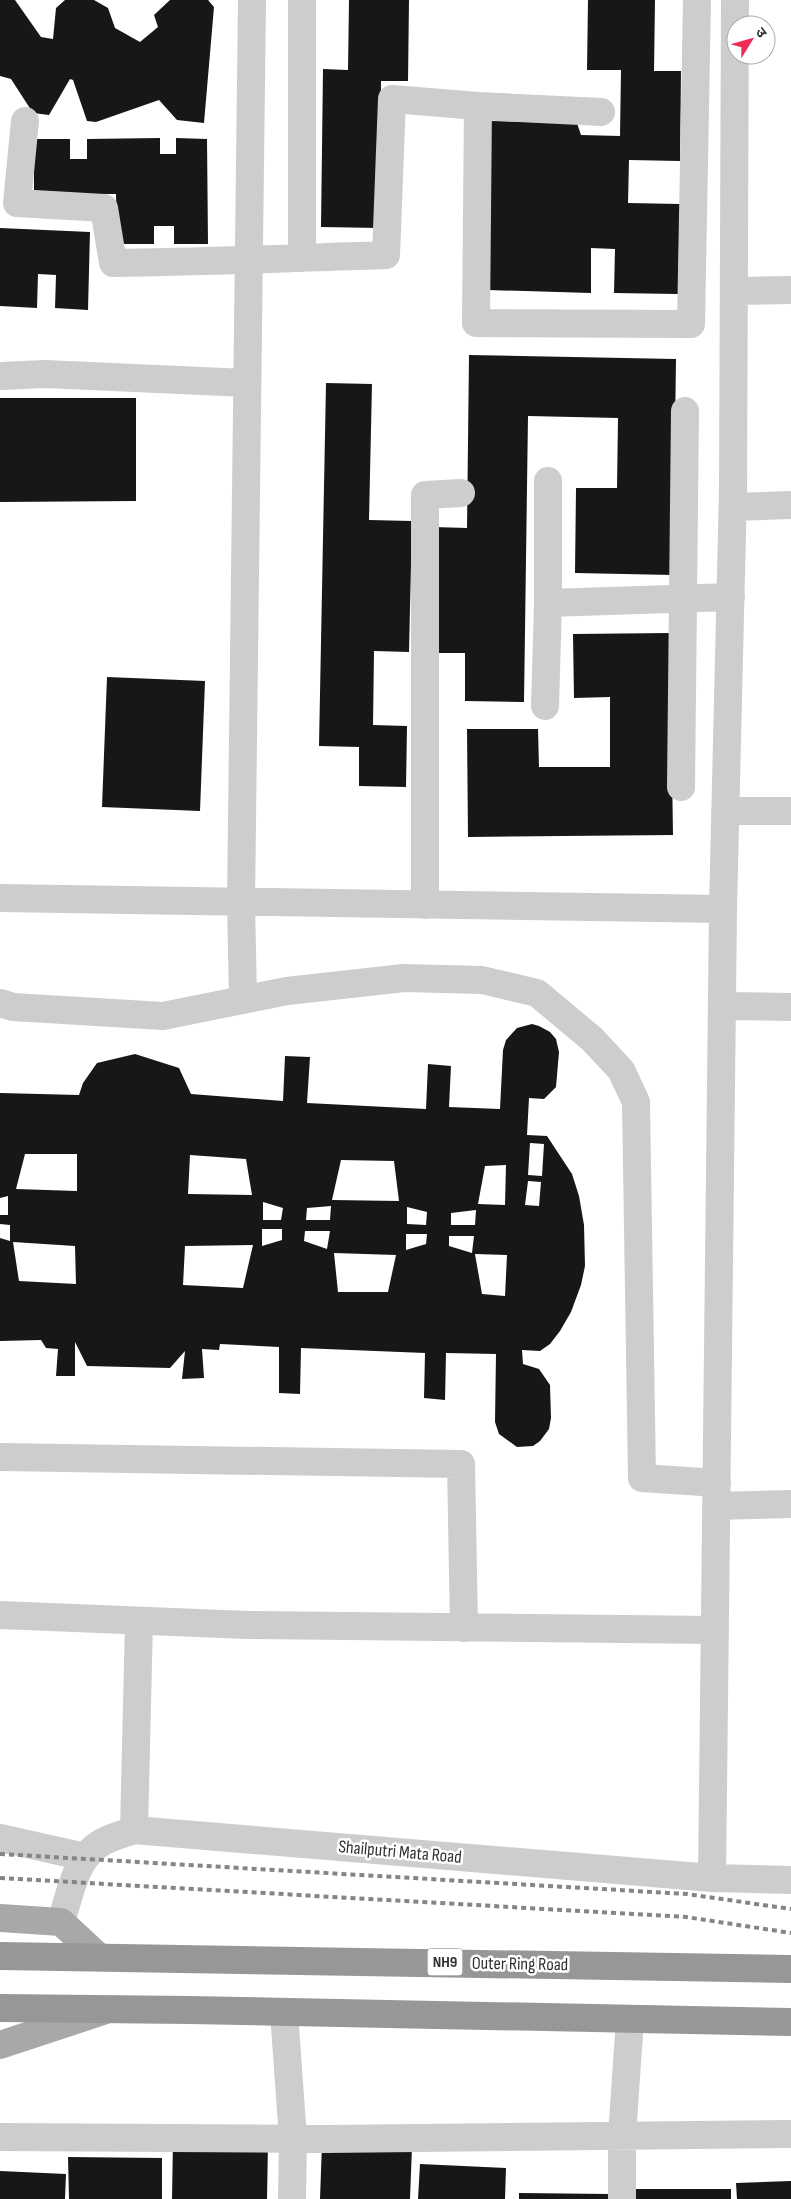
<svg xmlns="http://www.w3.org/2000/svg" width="791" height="2199" viewBox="0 0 791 2199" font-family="'Sofia Sans Condensed','Noto Sans Devanagari',sans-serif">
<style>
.building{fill:#171717;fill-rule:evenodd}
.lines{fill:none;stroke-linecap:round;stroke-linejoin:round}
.street{stroke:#cdcdcd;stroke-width:28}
.primary{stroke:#a8a8a8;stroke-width:28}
.highway{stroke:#979797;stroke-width:28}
.rail{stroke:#858585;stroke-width:4;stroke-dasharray:5 4;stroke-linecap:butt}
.labels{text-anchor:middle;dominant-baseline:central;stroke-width:5;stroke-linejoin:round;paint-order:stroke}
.shield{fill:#fff;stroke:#6e6e6e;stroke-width:1}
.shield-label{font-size:16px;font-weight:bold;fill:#303030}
.street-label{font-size:18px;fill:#303030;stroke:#fff}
</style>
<rect width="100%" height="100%" fill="#fff"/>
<path class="building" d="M0 0H15L41 37 53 39 56 8 65 0H94L108 8 115 28 140 42 158 27 154 15 170 0H208L214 7 204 123 177 120 159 100 96 122 87 121 73 80 70 79 49 115 33 113 11 79 0 76Z
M349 0H409L408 81H381L380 228 321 227 323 69 348 70Z
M588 0H655L654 71H681L680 161 629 160 628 203 680 204 678 294 614 293 615 249 591 248V293L488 290 491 121 577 123 581 135 620 136 621 70H587Z
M160 138V154H176V138L207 139 208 244H174V226H154V244H117L116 194H34V139H70V159H87V139Z
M0 228 90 232 88 310 55 308 56 275 38 274 37 308 0 306Z
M469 355 676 359 673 575 575 573 576 488H617L618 418 528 416 524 702 465 701V653H432L433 527 467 528Z
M326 383 372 384 369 520 412 521 409 652 374 651 373 725 407 726 406 787 359 786V747L319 746Z
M0 398H136V501L0 502Z
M670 633 673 835 468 837 467 729H538L539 767H610V697L574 698 573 634Z
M107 677 205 681 200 811 102 807Z
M532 1024 539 1026 550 1032 556 1039 559 1052 556 1087 544 1099 529 1098 527 1135 547 1136 572 1174 579 1196 584 1225 585 1266 581 1285 571 1312 560 1331 550 1344 540 1351 522 1350 523 1364 539 1369 550 1385 551 1418 549 1429 540 1441 533 1446 517 1447 499 1434 495 1422 496 1354 446 1353 445 1400 424 1398 425 1353 301 1348 300 1394 279 1393V1347L220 1344 219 1350 202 1349 204 1378 182 1379 185 1351 170 1368 87 1366 75 1342V1376H56L58 1349 46 1348 41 1340 0 1341V1238L10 1241V1225L0 1224V1215H8V1196L0 1198V1093L79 1095 83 1083 97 1063 135 1054 179 1068 191 1094 283 1101 285 1056 310 1057 307 1103 426 1109 428 1064 451 1066 449 1107 500 1109 503 1050 506 1040 517 1028ZM530 1143 544 1144 542 1176 528 1175ZM25 1154H77V1191L16 1189ZM190 1155 246 1159 252 1195 188 1194ZM341 1160 394 1161 399 1201 332 1200ZM506 1165 505 1205 478 1204 485 1166ZM528 1181 541 1182 539 1206 525 1205ZM263 1202 283 1208 281 1220H263ZM331 1206 330 1220H306L307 1208ZM407 1207 427 1212 426 1225 407 1224ZM476 1210 475 1225H451V1213ZM262 1229H282V1240L262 1246ZM305 1231H330L327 1249 304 1241ZM406 1234H427L426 1244 406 1250ZM449 1236H474L472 1253 449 1246ZM13 1242 75 1246 76 1284 19 1281ZM253 1245 243 1288 183 1285 185 1246ZM334 1253 396 1255 388 1292H338ZM475 1254 507 1255 505 1296 482 1294Z
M173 2141 268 2143 267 2199H172Z
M322 2143 412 2147 410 2199H320Z
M68 2157 162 2158V2199H69Z
M420 2164 506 2168 505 2199H418Z
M0 2171 66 2174 65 2199H0Z
M791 2181V2199H737L736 2183Z
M634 2189H731V2199H634Z
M519 2193 609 2194V2199H519Z"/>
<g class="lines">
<path class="street" d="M478 106 601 112
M25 121 17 203 104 208 113 263C204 262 295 258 386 255L392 99 478 106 476 323 691 324 697 0
M302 258V0
M734 291 791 290
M0 376 45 374 247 383
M548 481V603L731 597
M733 507 791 505
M545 706 548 603
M681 787 685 411
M725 811H791
M0 898 723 909
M425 905V495L461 493
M243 1000 241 903 252 0
M0 1003 13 1007 163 1016 287 991 404 978 482 980 537 993 592 1039 621 1070 636 1102 642 1478 717 1483
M722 1006 791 1007
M0 1457 461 1464 464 1628
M716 1506 791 1504
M0 1615 247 1625 715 1630
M134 1830 139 1621
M0 1838 85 1857
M712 1878 723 909 733 490 735 0
M61 1922C70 1895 75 1858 101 1843 111 1837 124 1834 134 1830L712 1878 791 1880
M284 2012 293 2139 292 2199
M0 2137 326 2139 791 2134
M622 2199V2136L630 2019"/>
<path class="primary" d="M0 1918 61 1922 99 1957
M0 2045 103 2011"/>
<path class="highway" d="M0 1956 791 1969
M0 2008 189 2010 791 2022"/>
<path class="rail" d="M0 1854 687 1894 791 1909
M0 1878 686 1917 791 1933"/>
</g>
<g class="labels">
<rect class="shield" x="427.5" y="1948.5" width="35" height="27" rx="4"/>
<g class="shield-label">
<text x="445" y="1962">NH9</text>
</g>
<g class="street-label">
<text transform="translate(400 1852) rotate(5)">Shailputri Mata Road</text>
<text transform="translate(520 1964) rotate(1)">Outer Ring Road</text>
</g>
</g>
<g transform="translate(751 40) rotate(53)"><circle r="24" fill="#ffffff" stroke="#acacac"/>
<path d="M0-4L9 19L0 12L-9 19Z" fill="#ec2d53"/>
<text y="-8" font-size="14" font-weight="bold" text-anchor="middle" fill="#303030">उ</text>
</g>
</svg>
